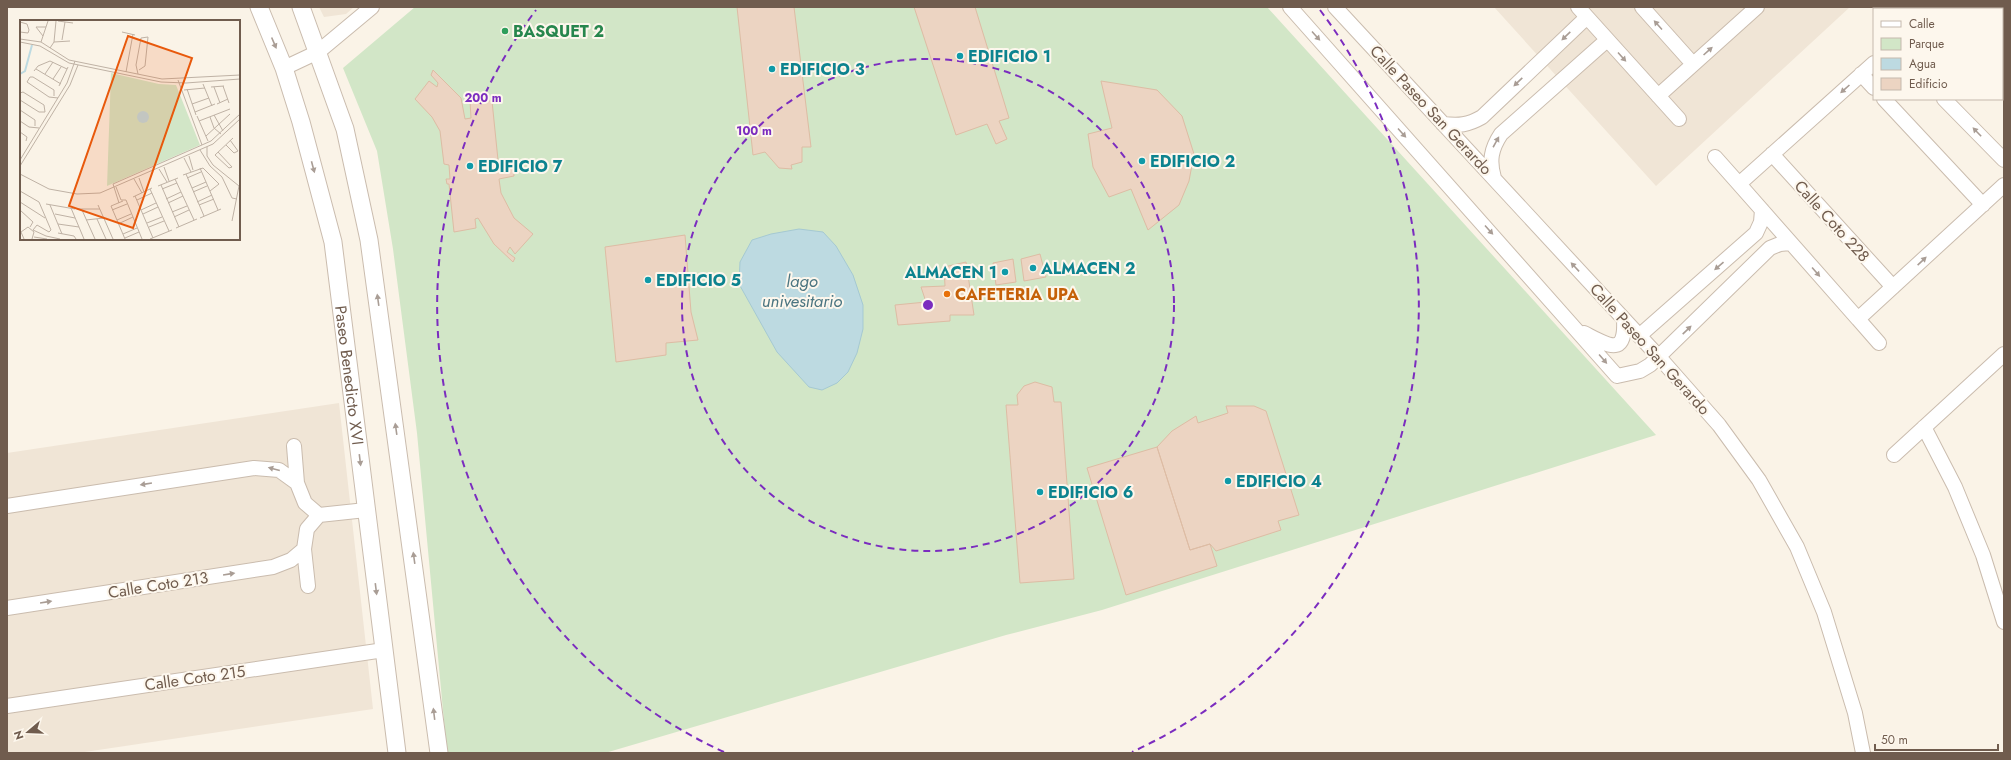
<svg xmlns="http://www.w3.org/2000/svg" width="2011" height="760" viewBox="0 0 2011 760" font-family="Jost,sans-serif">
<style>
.residential{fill:#f0e5d6}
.green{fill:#d2e6c7}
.water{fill:#bddae1;stroke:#a5c9d2}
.building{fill:#ecd4c2;stroke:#ddbca4}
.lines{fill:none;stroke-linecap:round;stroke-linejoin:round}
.minor-casing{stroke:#cabcae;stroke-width:16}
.tertiary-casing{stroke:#cabcae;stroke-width:19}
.minor{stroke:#fff;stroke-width:14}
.tertiary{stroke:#fff;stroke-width:17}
.oneway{fill:#a99d95}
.ring{fill:none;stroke:#7b2cbf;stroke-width:2;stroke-dasharray:7 5}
.leisure-dot{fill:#2e9e5b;stroke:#fdf7ed;stroke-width:1.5}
.culture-dot{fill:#0f9aa8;stroke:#fdf7ed;stroke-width:1.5}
.food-dot{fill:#e8710a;stroke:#fdf7ed;stroke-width:1.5}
.labels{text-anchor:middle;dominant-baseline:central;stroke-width:4;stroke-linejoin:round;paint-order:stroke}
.leisure-label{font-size:16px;font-weight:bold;fill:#27864d;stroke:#fdf7ed;text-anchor:start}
.culture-label{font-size:16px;font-weight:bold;fill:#0d838f;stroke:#fdf7ed;text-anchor:start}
.street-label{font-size:16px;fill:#705c4e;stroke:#fdf7ed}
.food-label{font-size:16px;font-weight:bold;fill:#c56008;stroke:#fdf7ed;text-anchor:start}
.water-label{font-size:17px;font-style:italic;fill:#4b7581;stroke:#fdf7ed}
.inset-river{fill:none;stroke:#bddae1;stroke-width:2}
.inset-road{fill:none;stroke:#bfb2a5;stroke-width:1}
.view{fill:#e8590c;fill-opacity:0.15;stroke:#e8590c;stroke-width:2}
.inset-edge{fill:none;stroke:#705c4e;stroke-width:2}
.centre{fill:#7b2cbf;stroke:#fdf7ed;stroke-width:2}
.ring-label{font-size:12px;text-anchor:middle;font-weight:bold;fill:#7b2cbf;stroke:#fdf7ed;stroke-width:4;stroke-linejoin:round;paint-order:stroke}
</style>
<rect width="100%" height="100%" fill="#faf3e7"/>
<path class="residential" d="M319 7H354L346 14 324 17Z
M1494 7H1850L1656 186Z
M339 403 373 709 78 753H7V453Z"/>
<path class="green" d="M415 7H1267L1656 435 1102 610 1006 635 605 753H447L417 433 393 249 377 151 343 68Z"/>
<path class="water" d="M799 229 823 232 836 246 853 275 863 305V329L857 353 848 372 837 383 822 390 809 387 777 352 739 284 740 262 752 240 771 234Z"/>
<path class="building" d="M737 7H794L811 147H802V162L791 165 792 169 779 168 765 152 753 155Z
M914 7H975L1009 118 999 121 1007 139 996 144 987 124 956 135Z
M433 70 461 98 465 119 471 118 470 101H492L498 160 490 161 491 168 513 165 514 176 499 179 501 193 514 218 533 234 515 254 510 247 507 252 515 258 513 262 494 244 478 218 475 219 476 228 454 232 449 184H447L446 179H450L449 165 444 164 440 131 432 117 415 99 429 81 437 87 438 83 431 75Z
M1101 81 1157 90 1182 116 1194 154 1189 181 1179 205 1148 230 1131 189 1109 197 1093 167 1088 134 1112 128Z
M685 235 691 312 698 340 666 343V355L616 362 605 247Z
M1040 254 1046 277 1024 281 1021 259Z
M1013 259 1016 282 996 285 993 263Z
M966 262 974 315H950V321L898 325 895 305 926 302 921 287 945 286 944 267Z
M1035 382 1052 387 1054 402H1061L1074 579 1020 583 1006 405H1018L1017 395 1024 386Z
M1226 406H1254L1266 411 1299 515 1278 521 1281 530 1216 551 1210 544 1190 550 1157 447 1172 431 1196 416 1198 423 1228 413Z
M1157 447 1190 550 1210 544 1217 566 1126 595 1087 468Z"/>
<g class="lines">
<g class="minor-casing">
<path id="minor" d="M1290 7 1617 376 1640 371 1650 365 1770 248 1780 244 1790 243
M1335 7 1659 357 1719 425 1759 480 1797 547 1824 612 1855 713 1863 753
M1578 7 1679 119
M1642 7 1693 64
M1935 9 1937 7
M1874 63 1739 184 1858 319 2004 185
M284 68 318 52 372 7
M1861 74 1874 88
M1658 96 1757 7
M1884 99 1983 205
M1944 99 2004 160
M1443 124C1459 126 1468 125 1482 117L1587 17
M1772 154 1893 287
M1715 157 1739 184
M1494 178C1489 161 1491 149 1501 134L1607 40
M1858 319 1879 343
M1584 333C1607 345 1626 358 1624 320
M1639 336 1756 233 1761 222 1762 210
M1924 427 1955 487 1983 555 2004 622
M294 446 297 483
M1894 455 2004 354
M7 506 254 468 279 470 297 483 305 503 319 515
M304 549 308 586
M7 608 273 567 291 560 304 549 307 529 319 515 366 510
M7 706 384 650"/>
</g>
<g class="tertiary-casing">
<g id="tertiary">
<path id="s1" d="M259 7 284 68 301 122 333 242 397 753"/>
<path d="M301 7 345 129 369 240 439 753"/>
</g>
</g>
<use href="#minor" class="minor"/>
<use href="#tertiary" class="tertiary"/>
</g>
<defs><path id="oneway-solid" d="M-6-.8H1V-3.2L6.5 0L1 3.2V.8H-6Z"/></defs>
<g class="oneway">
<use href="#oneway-solid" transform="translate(1658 25) rotate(-132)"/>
<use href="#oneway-solid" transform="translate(1316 36) rotate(48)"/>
<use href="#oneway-solid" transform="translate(1566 36) rotate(136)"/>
<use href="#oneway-solid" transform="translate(274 43) rotate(67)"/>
<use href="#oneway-solid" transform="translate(1708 51) rotate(-42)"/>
<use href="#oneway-solid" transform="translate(1622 57) rotate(48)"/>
<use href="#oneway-solid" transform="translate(1518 82) rotate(136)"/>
<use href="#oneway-solid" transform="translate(1845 89) rotate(138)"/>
<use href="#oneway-solid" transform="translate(1977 132) rotate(-134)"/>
<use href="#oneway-solid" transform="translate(1402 133) rotate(48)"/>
<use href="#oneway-solid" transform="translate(1496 142) rotate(-61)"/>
<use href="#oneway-solid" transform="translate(313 167) rotate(75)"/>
<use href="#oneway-solid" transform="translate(1489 230) rotate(48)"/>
<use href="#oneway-solid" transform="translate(1922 261) rotate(-43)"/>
<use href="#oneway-solid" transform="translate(1719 266) rotate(139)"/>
<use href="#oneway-solid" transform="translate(1575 267) rotate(-133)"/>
<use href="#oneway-solid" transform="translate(1816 272) rotate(49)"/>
<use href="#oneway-solid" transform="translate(378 300) rotate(-98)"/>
<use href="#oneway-solid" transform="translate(1687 330) rotate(-44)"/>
<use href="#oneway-solid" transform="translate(1603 359) rotate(49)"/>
<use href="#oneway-solid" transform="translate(396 429) rotate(-98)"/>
<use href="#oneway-solid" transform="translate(360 460) rotate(83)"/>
<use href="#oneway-solid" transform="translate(274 469) rotate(-165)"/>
<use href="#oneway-solid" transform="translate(146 484) rotate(171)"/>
<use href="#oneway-solid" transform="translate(414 558) rotate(-98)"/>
<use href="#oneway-solid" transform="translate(229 574) rotate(-9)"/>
<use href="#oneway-solid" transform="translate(376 589) rotate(83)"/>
<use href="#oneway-solid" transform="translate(46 602) rotate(-9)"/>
<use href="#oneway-solid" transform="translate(434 714) rotate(-97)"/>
</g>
<g class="ring">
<circle cx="928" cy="305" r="246"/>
<path d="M724 752A491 491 0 0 1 536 10M1320 10A491 491 0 0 1 1132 752"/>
</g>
<circle class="leisure-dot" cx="505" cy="31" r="4"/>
<g class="culture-dot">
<circle cx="960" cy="56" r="4"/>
<circle cx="772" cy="69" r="4"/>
<circle cx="1142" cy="161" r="4"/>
<circle cx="470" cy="166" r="4"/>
<circle cx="1033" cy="268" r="4"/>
<circle cx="1005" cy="272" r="4"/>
<circle cx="648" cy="280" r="4"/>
<circle cx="1228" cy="481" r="4"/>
<circle cx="1040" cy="492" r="4"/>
</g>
<circle class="food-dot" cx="947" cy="294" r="4"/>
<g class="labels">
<g class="leisure-label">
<text x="513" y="31">BASQUET 2</text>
</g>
<g class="culture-label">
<text x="968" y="56">EDIFICIO 1</text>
<text x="780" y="69">EDIFICIO 3</text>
<text x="1150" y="161">EDIFICIO 2</text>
<text x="478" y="166">EDIFICIO 7</text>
<text x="1041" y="268">ALMACEN 2</text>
<text x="997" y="272" text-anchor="end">ALMACEN 1</text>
<text x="656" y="280">EDIFICIO 5</text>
<text x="1236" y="481">EDIFICIO 4</text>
<text x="1048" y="492">EDIFICIO 6</text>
</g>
<g class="street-label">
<text transform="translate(1431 110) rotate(47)">Calle Paseo San Gerardo</text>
<text transform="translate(1832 221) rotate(48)">Calle Coto 228</text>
<text transform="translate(1650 349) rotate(48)">Calle Paseo San Gerardo</text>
<text stroke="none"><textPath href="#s1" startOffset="381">Paseo Benedicto XVI</textPath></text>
<text transform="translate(158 585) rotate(-9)">Calle Coto 213</text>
<text transform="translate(195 678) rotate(-8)">Calle Coto 215</text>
</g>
<g class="food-label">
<text x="955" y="294">CAFETERIA UPA</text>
</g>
<g class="water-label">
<text x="802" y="281">lago<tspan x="802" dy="20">univesitario</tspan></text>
</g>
</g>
<g transform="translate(20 20)">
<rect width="220" height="220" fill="#faf3e7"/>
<path d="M91 53 139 64 156 65 180 125 87 166Z" fill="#d2e6c7"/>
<path d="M117 97a6 6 0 1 1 12 0a6 6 0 1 1-12 0Z" fill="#bddae1"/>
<path class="inset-river" d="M0 54 5 51 12 25"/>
<path class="inset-road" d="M38 1 53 3M0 2 7 4 9 10 8 13 0 12M102 12 115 15M23 16 16 7H26M0 19 21 22 49 40 142 59 220 55M42 20 45 2M0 22 20 26 49 43 141 62 166 63 220 59M21 22 28 1M34 22 50 21M30 28 34 22 36 1M16 49 41 64M14 51 18 46 30 41 47 49M106 52 113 14M25 54 33 42M118 54 116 45 121 18 128 17 125 46 119 50M33 59 41 47M158 60 182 125M183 64 192 86M39 66 48 47M203 66 209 83M191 67 204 66M194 67 200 83M167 69 176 95M164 70 185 68M0 73 3 72 24 85 25 92M34 76V70L13 57H10L7 62 29 77 38 78M0 80 19 92H25M172 84 189 78M197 84 208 79M0 90 15 100V106M175 92 195 84M194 95 203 111M177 96 188 121M190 97 194 108 201 114M0 101 9 107 19 108M179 101 210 89M0 112 7 117 6 121M186 116 210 94M206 125 214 133 218 131 210 120M187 127V136L193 145 219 166 212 201M180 130 190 146 202 157 212 178 217 179M198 132 212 147M169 136 173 150M164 138 171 152M0 140 47 63 55 41M0 146 50 65 58 45M144 147 149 161M212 147 209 148 195 135 213 118M180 148 198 190M139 149 147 162M0 154 29 169 57 174 80 173 193 124 220 99M166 154 184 196M163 155 183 148 199 164 190 171M119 158 124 172M167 158 181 152M114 159 122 173M155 159 174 200M141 165 159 207M138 166 158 158M96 167 101 180H106L122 219M172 168 186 162M130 169 149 211M142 169 157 163M0 171 19 182 31 210 29 212 17 205 13 210 26 216 40 219M173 172 187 166M115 176 133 218M113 177 132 168M146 179 161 172M117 180 132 173M103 181 91 186 105 219M0 182 25 198M177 182 192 175M99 183 93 164 191 121 220 94M148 183 163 176M26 184 55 189M30 185 42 214M78 185 93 219M179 185 194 179M51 188 64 219M57 189H80M0 190 13 202 10 207M62 190 75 219M92 190 107 184M121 190 136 183M152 192 167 186M35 194 55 198M123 194 138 187M154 197 169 190M180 198 201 189M77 199 86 219M66 200 84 198M97 200 111 194M127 203 142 197M38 204 59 207M98 204 113 197M129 207 144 201M156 208 177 199M38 213 54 216 56 219M103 214 117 208M14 217 27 219M105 218 119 212M4 219 1 212 8 207 14 212 12 219M130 219 152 210"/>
<path class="view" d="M108 16 172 38 113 208 49 186Z"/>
<rect width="220" height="220" class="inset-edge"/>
</g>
<circle cx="928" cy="305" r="6" class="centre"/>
<g class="ring-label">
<text x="483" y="102">200 m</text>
<text x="754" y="135">100 m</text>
</g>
<rect width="2011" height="760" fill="none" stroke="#705c4e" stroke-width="16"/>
<rect x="1873" y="8" width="130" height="92" fill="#fdf7ed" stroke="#c5b9ad"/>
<rect x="1881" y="21" width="20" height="6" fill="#ffffff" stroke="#c5b9ad"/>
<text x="1909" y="28" font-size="12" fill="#705c4e">Calle</text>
<rect x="1881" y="38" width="20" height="12" fill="#d2e6c7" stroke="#c5b9ad"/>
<text x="1909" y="48" font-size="12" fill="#705c4e">Parque</text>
<rect x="1881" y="58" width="20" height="12" fill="#bddae1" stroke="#c5b9ad"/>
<text x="1909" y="68" font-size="12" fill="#705c4e">Agua</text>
<rect x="1881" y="78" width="20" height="12" fill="#ecd4c2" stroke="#c5b9ad"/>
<text x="1909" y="88" font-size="12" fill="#705c4e">Edificio</text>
<g transform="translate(28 732) rotate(251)" stroke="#fdf7ed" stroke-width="3" paint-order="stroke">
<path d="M0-3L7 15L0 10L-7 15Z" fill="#705c4e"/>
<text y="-6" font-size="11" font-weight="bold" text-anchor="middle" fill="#705c4e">N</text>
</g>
<path d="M1875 744v6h123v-6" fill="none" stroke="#705c4e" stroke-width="2"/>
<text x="1881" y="744" font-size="12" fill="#705c4e" stroke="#fdf7ed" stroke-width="3" paint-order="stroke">50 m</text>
</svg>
